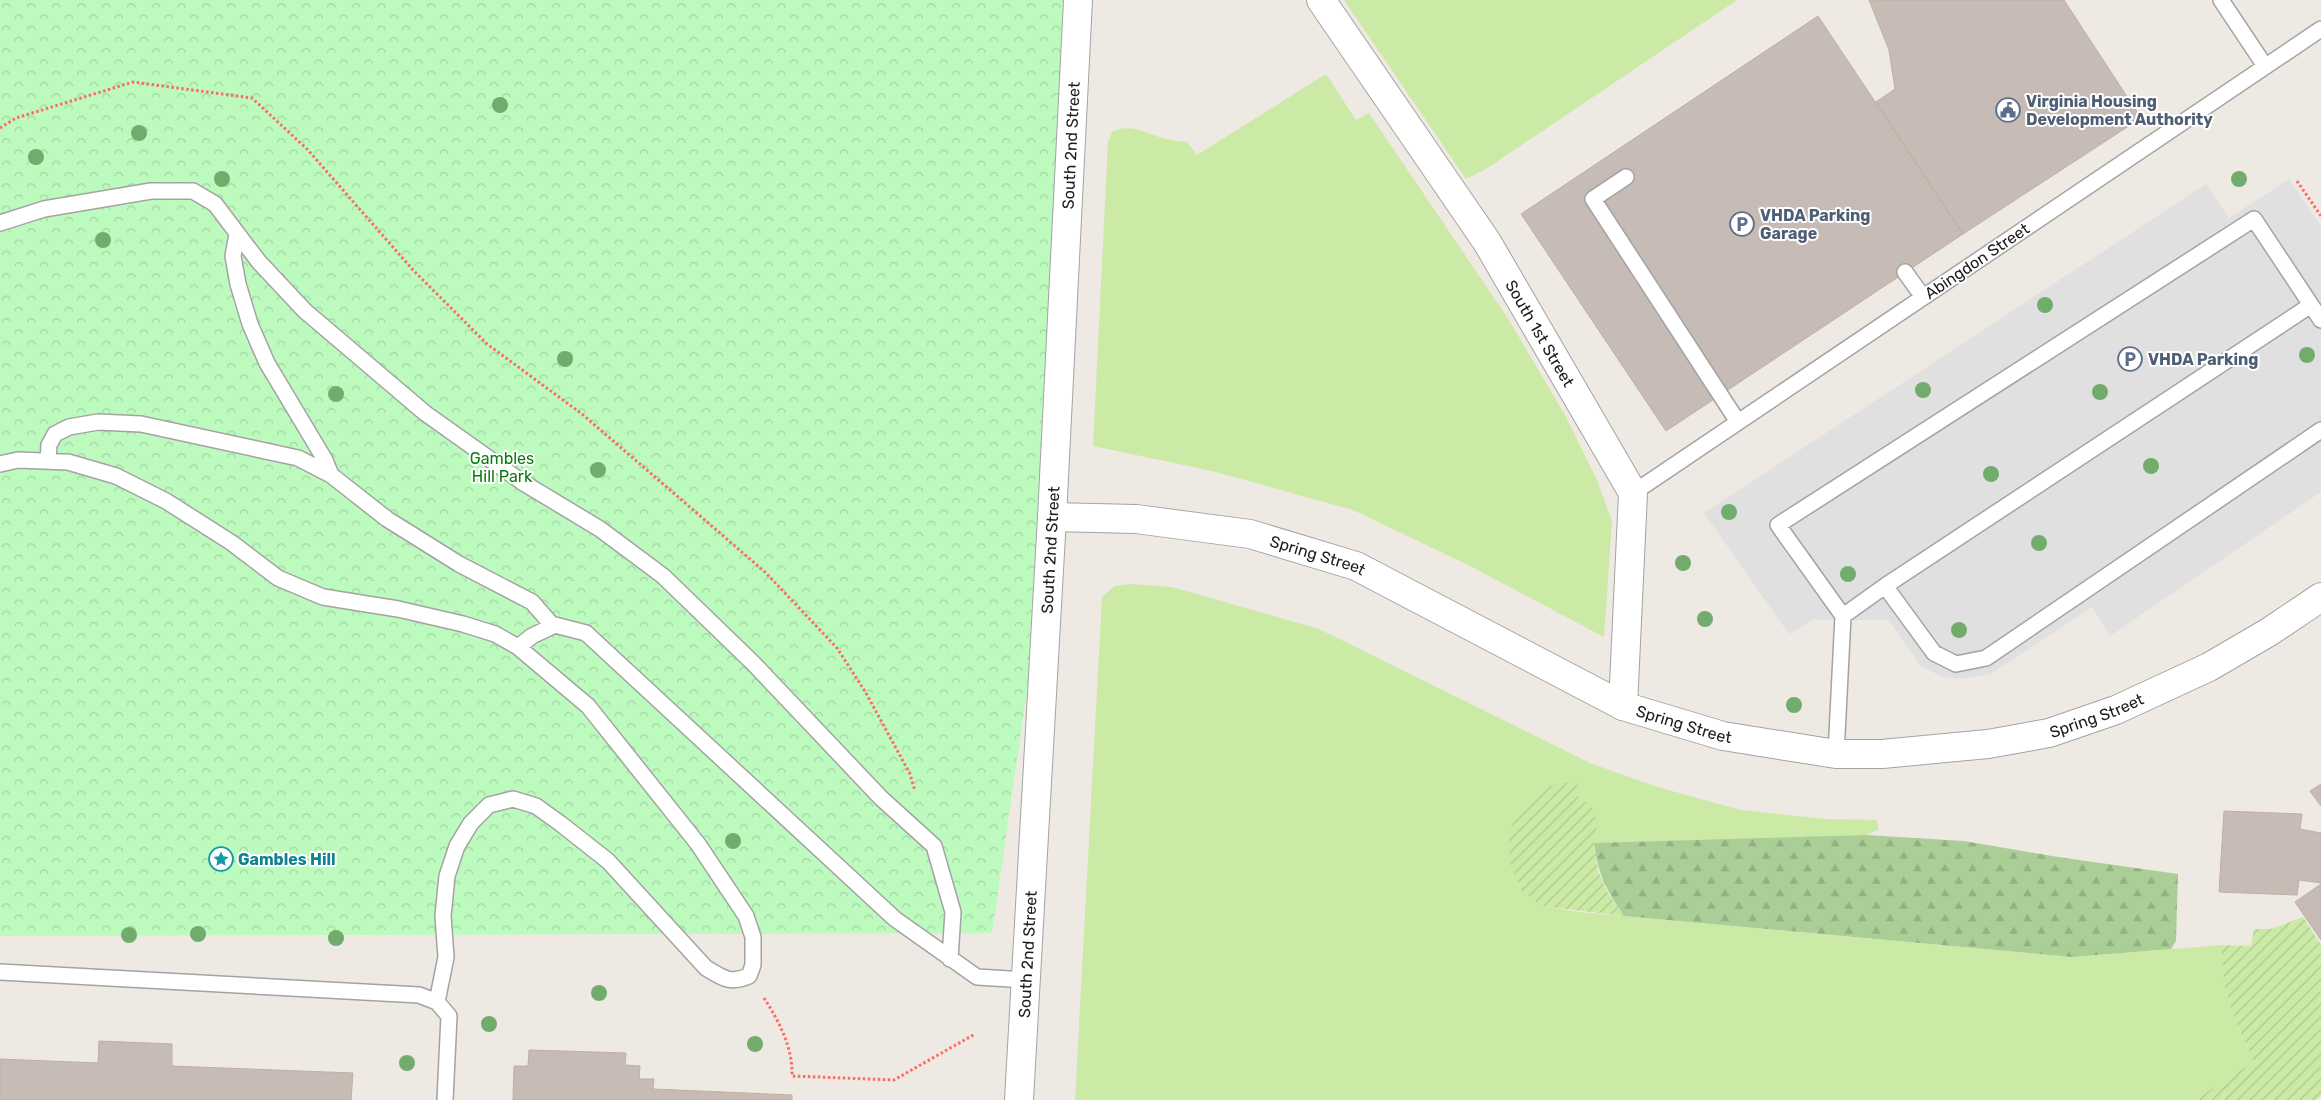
<svg xmlns="http://www.w3.org/2000/svg" width="2321" height="1100" viewBox="0 0 2321 1100" font-family="Rubik,sans-serif">
<style>
.grass{fill:#cbeaa6}
.forest{fill:url(#forest-firs)}
.park{fill:url(#park-crowns)}
.garden{fill:url(#garden-furrows)}
.parking{fill:#e0e0e0}
.building{fill:#c6bbb5;stroke:#c0afa4}
.lines{fill:none;stroke-linecap:round;stroke-linejoin:round}
.service-casing{stroke:#a3a3a3;stroke-width:18}
.minor-casing{stroke:#a3a3a3;stroke-width:30}
.tertiary-casing{stroke:#a3a3a3;stroke-width:30}
.path{stroke:#fc6c65;stroke-width:3;stroke-dasharray:2.5 2.5;stroke-linecap:butt}
.service{stroke:#fff;stroke-width:15}
.minor{stroke:#fff;stroke-width:28}
.tertiary{stroke:#fff;stroke-width:28}
.tree{fill:#71ac6c}
.labels{text-anchor:middle;dominant-baseline:central;stroke-width:4;stroke-linejoin:round;paint-order:stroke}
.service-label{font-size:16px;font-weight:bold;fill:#4e5e75;stroke:#fff;text-anchor:start}
.street-label{font-size:16px;fill:#1c1c1c;stroke:#fff}
.park-label{font-size:16px;fill:#0a7b0c;stroke:#fff}
.culture-label{font-size:16px;font-weight:bold;fill:#0d838f;stroke:#fff;text-anchor:start}
</style>
<defs>
<pattern id="forest-firs" width="22" height="20" patternUnits="userSpaceOnUse" patternTransform="scale(1.25)"><rect width="22" height="20" fill="#aace96"/><path d="M5 1l3.5 6h-7zM16 11l3.5 6h-7z" fill="#92b081"/></pattern>
<pattern id="park-crowns" width="20" height="18" patternUnits="userSpaceOnUse" patternTransform="scale(1.25)"><rect width="20" height="18" fill="#bdfabe"/><path d="M2 6a3 3 0 1 1 6 0M12 15a3 3 0 1 1 6 0" fill="none" stroke="#a2d6a3"/></pattern>
<pattern id="garden-furrows" width="10" height="10" patternUnits="userSpaceOnUse" patternTransform="scale(1.25)"><rect width="10" height="10" fill="#cbeaa6"/><path d="M-1 1l2-2M0 10L10 0M9 11l2-2" fill="none" stroke="#aec88e"/></pattern>
</defs>
<rect width="100%" height="100%" fill="#eee9e2"/>
<path class="grass" d="M1344 0H1737L1486 169 1466 179Z
M1326 74 1356 120 1369 113 1509 320 1565 415 1597 480 1612 521 1604 637 1470 566 1353 510 1212 471 1093 446 1108 142 1112 132C1132 122 1147 135 1167 139 1173 141 1180 141 1187 142L1197 155Z
M1130 584 1172 587 1319 629 1590 763 1654 786 1741 810 1825 819 1876 820 1879 829 1866 835 1707 841 1594 843 1598 823 1541 906 1579 912 2072 957 2222 945C2220 990 2235 1022 2254 1062L2194 1100H1075L1102 597 1115 586Z"/>
<path class="forest" d="M1866 835 1964 841 2058 857 2178 874 2176 941 2171 949 2072 957 1624 916C1605 887 1599 877 1594 843Z"/>
<path class="park" d="M0 0H1078L1052 517 992 933 0 936Z"/>
<path class="garden" d="M1577 781 1578 798 1590 804 1598 823 1594 843 1598 871 1608 893 1624 916 1541 906 1521 890 1510 863 1509 834 1518 810 1545 787Z
M2303 917 2321 945V1096L2315 1100H2194L2254 1062C2235 1021 2220 992 2222 945L2251 946 2254 929H2271Z"/>
<path class="parking" d="M2289 179 2321 226V492L2110 636 2092 607 1991 674 1963 679 1942 677 1921 666 1888 620H1812L1789 634 1704 513 2206 184 2229 218Z"/>
<path class="building" d="M1869 0H2064L2141 118 1963 234 1876 102 1895 89 1889 50Z
M1818 16 1963 234 1666 431 1521 214Z
M2321 784V806L2310 791Z
M2224 811 2302 814 2300 829 2321 833V883L2299 880 2297 895 2219 892Z
M2321 884V940L2295 902Z
M99 1041 172 1044V1066L353 1073 351 1100H0V1059L98 1063Z
M529 1050 626 1053 625 1065 640 1066 639 1079H654L653 1089 792 1095V1100H513L514 1066H528Z"/>
<g class="lines">
<g class="service-casing">
<path id="service" d="M2221 0 2265 66
M1626 177 1593 199 1738 422
M0 223 44 209 151 191H193L215 204 259 262 305 311 425 413 522 482 600 529 663 576 753 663 881 798 934 846 953 912 950 959
M237 234 233 256 238 284 250 324 267 363 325 460 331 475
M1905 272 1923 297
M48 461 49 445 55 434 69 427 98 422 141 424 298 458 331 475 387 519 459 564 532 602 553 626
M0 464 18 460 68 462 116 476 166 501 232 543 278 578 323 597 398 609 463 624 495 634 518 647 588 706 698 844 746 916 753 937V965L749 976C729 984 723 978 706 968L608 861 561 824 536 806 513 799 489 805 471 823 457 846 447 876 443 916 446 957 437 1002
M1633 493 2321 29
M1885 586 2311 305
M1843 616 1885 586 1934 653 1956 664 1986 658 2321 430
M518 647 532 636 555 625 586 633 895 919 977 977 1025 980
M1836 754 1843 616 1778 525 2254 219 2321 320
M0 972 419 995 437 1002 449 1016 445 1100"/>
</g>
<g class="minor-casing">
<g id="minor">
<path id="s1" d="M1321 0 1487 242 1633 493 1623 706"/>
<path id="s2" d="M1052 517 1136 519 1250 534 1356 566 1623 706 1723 736 1836 754H1882L1988 744 2049 733 2116 710 2209 667 2269 632 2321 597"/>
</g>
</g>
<g class="tertiary-casing">
<g id="tertiary">
<path id="s3" d="M1019 1100 1052 517 1078 0"/>
</g>
</g>
<path class="path" d="M0 128 16 118 133 82 252 98 307 149 413 270 487 344 582 414 765 572 837 648 866 693 910 774 915 791
M2297 181 2321 216
M764 998C779 1021 793 1048 792 1076L894 1080 975 1034"/>
<use href="#service" class="service"/>
<use href="#minor" class="minor"/>
<use href="#tertiary" class="tertiary"/>
</g>
<g class="tree">
<circle cx="500" cy="105" r="8"/>
<circle cx="139" cy="133" r="8"/>
<circle cx="36" cy="157" r="8"/>
<circle cx="222" cy="179" r="8"/>
<circle cx="2239" cy="179" r="8"/>
<circle cx="103" cy="240" r="8"/>
<circle cx="2045" cy="305" r="8"/>
<circle cx="2307" cy="355" r="8"/>
<circle cx="565" cy="359" r="8"/>
<circle cx="1923" cy="390" r="8"/>
<circle cx="2100" cy="392" r="8"/>
<circle cx="336" cy="394" r="8"/>
<circle cx="2151" cy="466" r="8"/>
<circle cx="598" cy="470" r="8"/>
<circle cx="1991" cy="474" r="8"/>
<circle cx="1729" cy="512" r="8"/>
<circle cx="2039" cy="543" r="8"/>
<circle cx="1683" cy="563" r="8"/>
<circle cx="1848" cy="574" r="8"/>
<circle cx="1705" cy="619" r="8"/>
<circle cx="1959" cy="630" r="8"/>
<circle cx="1794" cy="705" r="8"/>
<circle cx="733" cy="841" r="8"/>
<circle cx="198" cy="934" r="8"/>
<circle cx="129" cy="935" r="8"/>
<circle cx="336" cy="938" r="8"/>
<circle cx="599" cy="993" r="8"/>
<circle cx="489" cy="1024" r="8"/>
<circle cx="755" cy="1044" r="8"/>
<circle cx="407" cy="1063" r="8"/>
</g>
<defs>
<g id="civic-ring" transform="scale(1.25)"><circle r="9.5" fill="#fff" stroke="#5c6f8a" stroke-width="1.5"/><path d="M-.6-6.5H3V-4.5H.6V-3L4-1V1h2V6H-6V1h2V-1L-.6-3ZM-1.2 2.5V6h2.4V2.5Z" fill="#5c6f8a"/></g>
<g id="parking-ring" transform="scale(1.25)"><circle r="9.5" fill="#fff" stroke="#5c6f8a" stroke-width="1.5"/><path d="M-3.5-5.5H1a3.5 3.5 0 0 1 0 7H-1V5.5H-3.5ZM-1-3.4V-.6H.8a1.4 1.4 0 0 0 0-2.8Z" fill="#5c6f8a"/></g>
<g id="sight-ring" transform="scale(1.25)"><circle r="9.5" fill="#fff" stroke="#0f9aa8" stroke-width="1.5"/><path d="M0-6L1.8-2.2L6-1.7L2.9 1.2L3.7 5.4L0 3.3L-3.7 5.4L-2.9 1.2L-6-1.7L-1.8-2.2Z" fill="#0f9aa8"/></g>
</defs>
<g fill-rule="evenodd">
<use href="#civic-ring" x="2008" y="110"/>
<use href="#parking-ring" x="1742" y="224"/>
<use href="#parking-ring" x="2130" y="359"/>
<use href="#sight-ring" x="221" y="859"/>
</g>
<g class="labels">
<g class="service-label">
<text x="2026" y="101">Virginia Housing<tspan x="2026" dy="18">Development Authority</tspan></text>
<text x="1760" y="215">VHDA Parking<tspan x="1760" dy="18">Garage</tspan></text>
<text x="2148" y="359">VHDA Parking</text>
</g>
<g class="street-label">
<text stroke="none"><textPath href="#s3" startOffset="956">South 2nd Street</textPath></text>
<text transform="translate(1977 261) rotate(-34)">Abingdon Street</text>
<text stroke="none"><textPath href="#s1" startOffset="399">South 1st Street</textPath></text>
<text stroke="none"><textPath href="#s3" startOffset="551">South 2nd Street</textPath></text>
<text stroke="none"><textPath href="#s2" startOffset="270">Spring Street</textPath></text>
<text stroke="none"><textPath href="#s2" startOffset="1095">Spring Street</textPath></text>
<text stroke="none"><textPath href="#s2" startOffset="675">Spring Street</textPath></text>
<text stroke="none"><textPath href="#s3" startOffset="146">South 2nd Street</textPath></text>
</g>
<g class="park-label">
<text x="502" y="458">Gambles<tspan x="502" dy="18">Hill Park</tspan></text>
</g>
<g class="culture-label">
<text x="238" y="859">Gambles Hill</text>
</g>
</g>
</svg>
